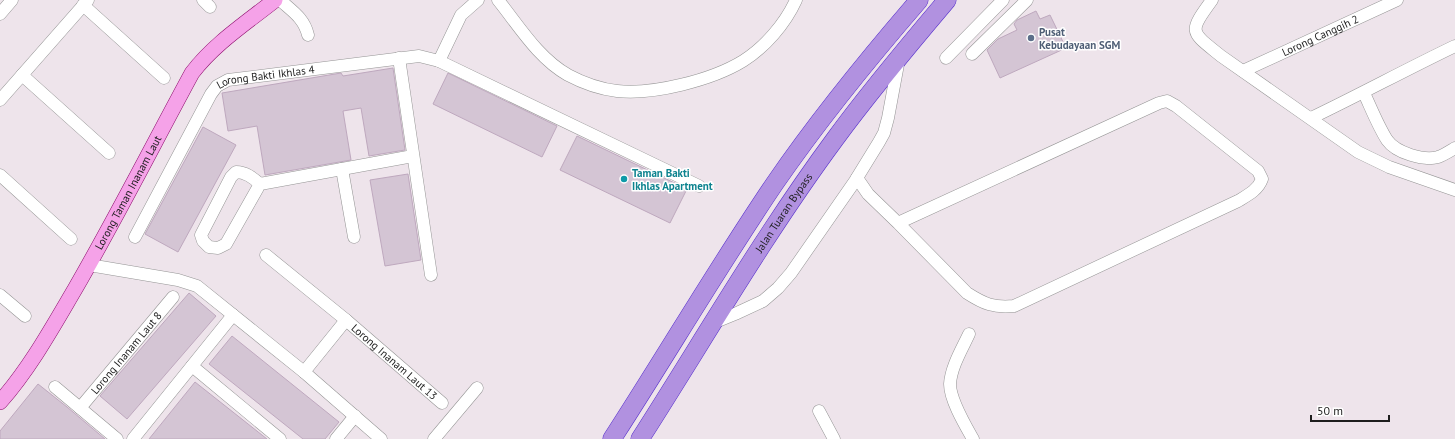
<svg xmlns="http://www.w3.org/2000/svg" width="1455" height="439" viewBox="0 0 1455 439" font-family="'PT Sans',sans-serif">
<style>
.building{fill:#d4c5d4;stroke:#bea8be}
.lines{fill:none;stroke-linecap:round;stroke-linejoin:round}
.minor-casing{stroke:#959595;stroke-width:13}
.major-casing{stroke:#8c0b6b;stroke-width:16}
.highway-casing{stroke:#5731cc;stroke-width:19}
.minor{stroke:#fff;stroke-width:12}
.major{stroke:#f5a2e8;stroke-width:15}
.highway{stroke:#b191e0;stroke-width:18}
.service-dot{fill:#5c6f8a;stroke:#fff;stroke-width:1.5}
.culture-dot{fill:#0f9aa8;stroke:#fff;stroke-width:1.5}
.labels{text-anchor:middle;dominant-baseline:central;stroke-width:3;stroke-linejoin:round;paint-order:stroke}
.service-label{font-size:11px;font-weight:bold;fill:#4e5e75;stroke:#fff;text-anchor:start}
.street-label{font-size:11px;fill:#1e1e1e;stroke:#fff}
.culture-label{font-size:11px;font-weight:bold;fill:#0d838f;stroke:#fff;text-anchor:start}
</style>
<rect width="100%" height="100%" fill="#eee4eb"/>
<path class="building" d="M1036 11 1040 19 1050 15 1066 48 1000 78 987 50 998 39 1017 30 1014 24 1017 20Z
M393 68 405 150 369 156 361 108 343 111 351 160 265 175 257 126 228 131 222 93 341 73 343 76Z
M448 73 557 126 542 157 433 104Z
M203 127 236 145 178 252 145 234Z
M577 136 687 189 670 223 560 170Z
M408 174 421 260 385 266 370 180Z
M189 293 216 316 127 419 100 396Z
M232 336 339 422 325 439H303L209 364Z
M195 382 267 439H149Z
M38 384 67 407 105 439H0V431Z"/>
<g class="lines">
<g class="minor-casing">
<g id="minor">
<path d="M203 0 210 7"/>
<path d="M280 0C292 11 304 18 308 35"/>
<path d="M498 0C519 26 538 58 568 75 583 83 600 89 617 91 653 95 712 80 743 61 765 47 785 24 796 0"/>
<path d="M1212 0C1188 33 1190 31 1221 56L1358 152 1389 167 1455 190"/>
<path d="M83 5 164 78"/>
<path d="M0 14 12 0"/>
<path d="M972 54 1027 0"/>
<path d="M399 58 431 275"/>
<path d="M946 58 1003 0"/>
<path d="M439 61 461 15 478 0"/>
<path id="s1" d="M1243 71 1397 0"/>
<path d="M22 75 109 153"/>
<path d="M1364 93C1371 108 1378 126 1387 140 1396 153 1424 161 1438 157 1444 155 1450 151 1455 148"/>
<path d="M0 100 88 0"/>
<path d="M1311 118C1359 95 1407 69 1455 46"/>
<path d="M342 169 354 237"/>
<path d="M0 175 71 239"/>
<path d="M857 178 868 194 898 223 967 293C984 304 994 308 1014 306L1238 201C1248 195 1258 190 1262 179L1258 171 1176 106 1167 101 1159 103 898 223"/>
<path d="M260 184 226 244 218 248 209 247 203 241 201 235 231 177 236 172C246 172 253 178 260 184L413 156"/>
<path id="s2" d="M135 237 211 94 217 86 228 80 419 56 439 61 699 186"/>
<path id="s3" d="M266 255 346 320 442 403"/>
<path d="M89 265 178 280 197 286 304 372 381 439"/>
<path d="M0 295 25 316"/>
<path d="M713 323 735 314 763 301 778 288 791 273 855 181 879 142 884 133 888 118 899 59"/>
<path d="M969 334C962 349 951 367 950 384 950 400 965 425 973 439"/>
<path d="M192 366 280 439"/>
<path d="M304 372 346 320"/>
<path d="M55 387 117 439"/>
<path id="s4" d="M80 408 173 297"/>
<path d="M819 411 834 439"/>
<path d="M133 439 233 315"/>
<path d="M336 439 355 416"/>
<path d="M434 439 477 388"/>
</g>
</g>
<g class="major-casing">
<g id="major">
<path id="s5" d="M0 402C30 368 52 328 75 289 116 218 153 145 192 73 214 44 246 23 275 0"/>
</g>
</g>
<g class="highway-casing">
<g id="highway">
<path d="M612 439C667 354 718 267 775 183 819 119 868 59 919 0"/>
<path id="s6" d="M640 439C704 339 764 235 835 139 870 91 908 46 947 0"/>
</g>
</g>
<use href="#minor" class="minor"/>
<use href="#major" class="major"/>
<use href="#highway" class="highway"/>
</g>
<circle class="service-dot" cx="1031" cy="38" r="4"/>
<circle class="culture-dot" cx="624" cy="179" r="4"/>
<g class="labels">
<g class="service-label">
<text x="1039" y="32">Pusat<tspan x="1039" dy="13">Kebudayaan SGM</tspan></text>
</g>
<g class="street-label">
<text stroke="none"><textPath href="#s1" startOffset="85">Lorong Canggih 2</textPath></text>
<text stroke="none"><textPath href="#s2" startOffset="222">Lorong Bakti Ikhlas 4</textPath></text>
<text stroke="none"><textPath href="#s5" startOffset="246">Lorong Taman Inanam Laut</textPath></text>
<text stroke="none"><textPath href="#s6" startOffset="268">Jalan Tuaran Bypass</textPath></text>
<text stroke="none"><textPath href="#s4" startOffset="72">Lorong Inanam Laut 8</textPath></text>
<text stroke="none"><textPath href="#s3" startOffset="167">Lorong Inanam Laut 13</textPath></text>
</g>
<g class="culture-label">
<text x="632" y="173">Taman Bakti<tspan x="632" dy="13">Ikhlas Apartment</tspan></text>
</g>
</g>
<path d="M1311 415v6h78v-6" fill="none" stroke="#1e1e1e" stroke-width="2"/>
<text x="1317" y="415" font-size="12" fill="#1e1e1e" stroke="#ffffff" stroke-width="3" paint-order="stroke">50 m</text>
</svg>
